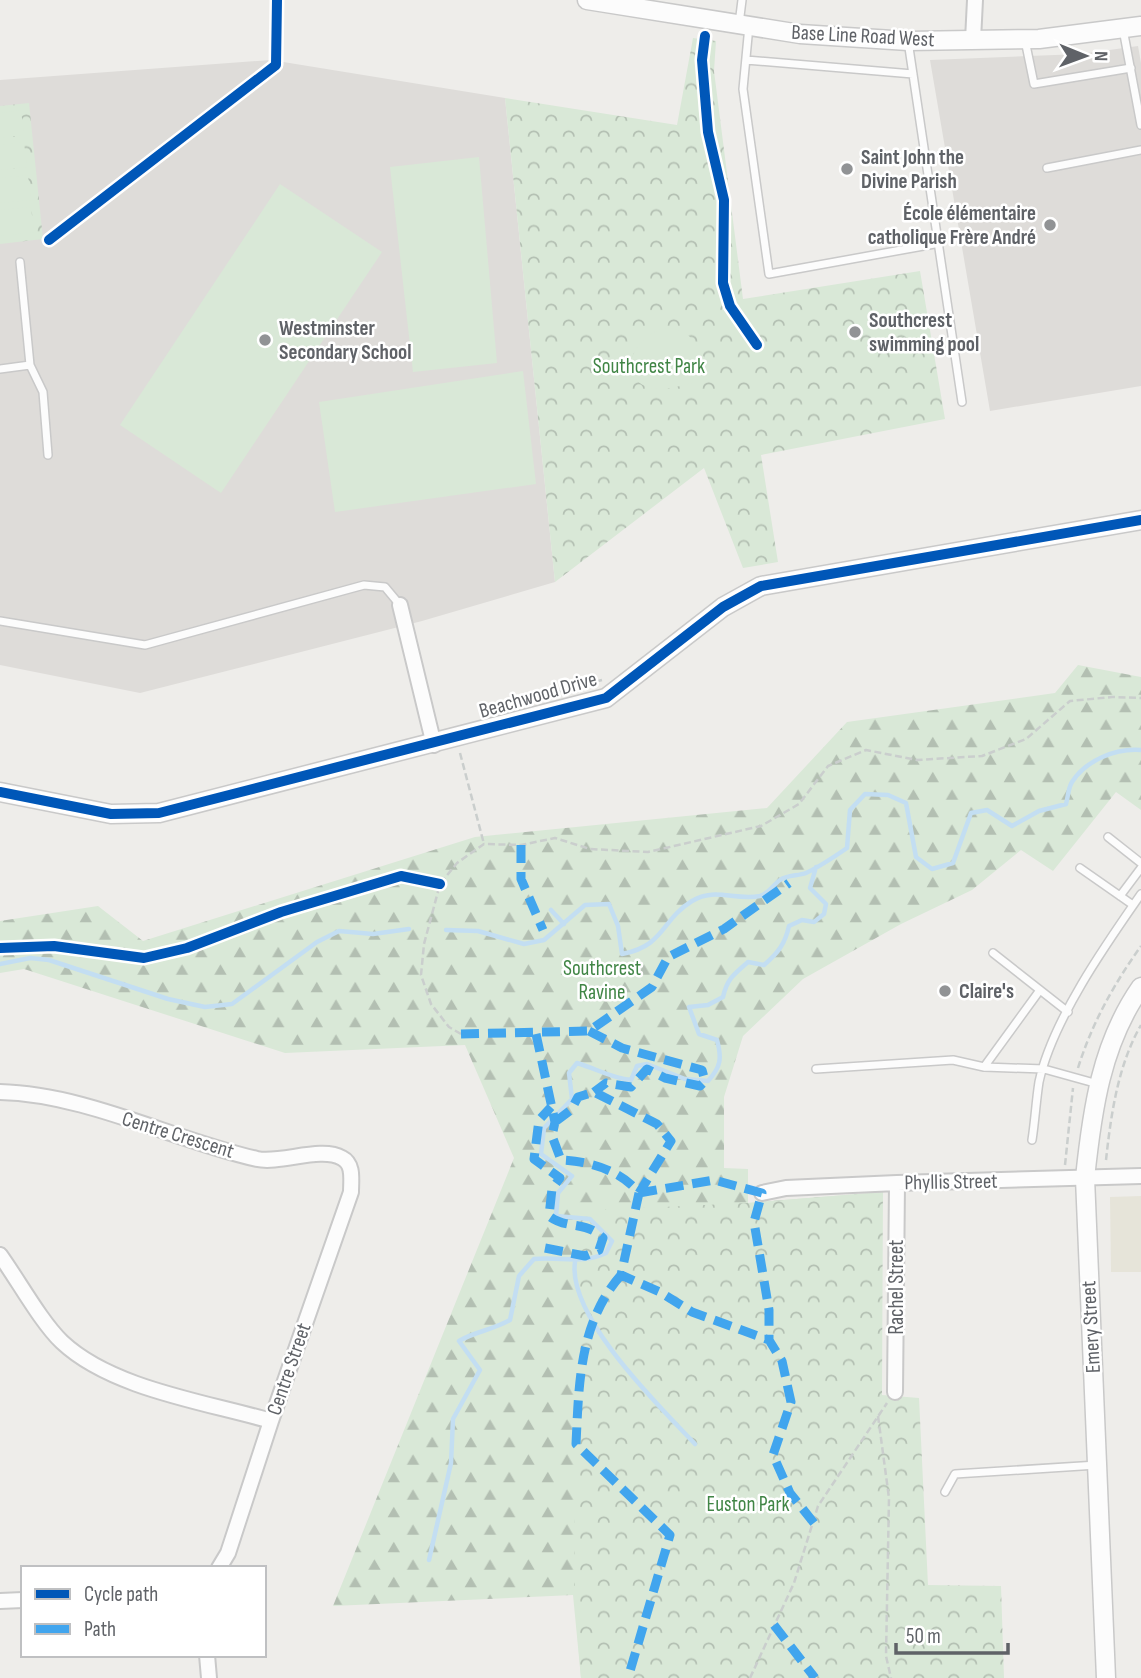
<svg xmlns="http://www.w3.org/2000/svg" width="1141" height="1678" viewBox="0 0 1141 1678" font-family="'Sofia Sans Condensed',sans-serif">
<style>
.commercial{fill:#e6e4d9}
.education{fill:#dedcd9}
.forest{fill:url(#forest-firs)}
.park{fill:url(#park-crowns)}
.pitch{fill:#d9e8d7}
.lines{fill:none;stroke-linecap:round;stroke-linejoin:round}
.stream{stroke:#c3def2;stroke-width:4.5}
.service-casing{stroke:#c9c9c9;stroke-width:10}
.minor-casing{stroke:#c9c9c9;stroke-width:18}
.tertiary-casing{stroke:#c9c9c9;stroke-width:21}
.path{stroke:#cacecd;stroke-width:2.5;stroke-dasharray:7 3.5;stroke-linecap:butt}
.service{stroke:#fcfcfc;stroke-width:7}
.minor{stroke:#fcfcfc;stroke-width:14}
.tertiary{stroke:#fcfcfc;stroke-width:18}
.quiet{stroke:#41a5ee;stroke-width:9;stroke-dasharray:18 9;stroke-linecap:butt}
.cycleway-casing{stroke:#fff;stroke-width:15}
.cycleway{stroke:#0057b8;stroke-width:10}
.poi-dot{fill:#919395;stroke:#fff;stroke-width:2.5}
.labels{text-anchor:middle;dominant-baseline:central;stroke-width:5;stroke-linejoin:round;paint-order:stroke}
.street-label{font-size:21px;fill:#5f6267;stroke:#fff}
.poi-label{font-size:21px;font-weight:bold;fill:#5f6267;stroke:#fff;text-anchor:start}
.park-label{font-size:21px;fill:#408545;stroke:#fff}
</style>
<defs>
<pattern id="forest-firs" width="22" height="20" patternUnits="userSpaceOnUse" patternTransform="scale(1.75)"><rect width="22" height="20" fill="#d9e8d7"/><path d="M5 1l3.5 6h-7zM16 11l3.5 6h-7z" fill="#b3bfb2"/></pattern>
<pattern id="park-crowns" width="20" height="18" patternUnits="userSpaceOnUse" patternTransform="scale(1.75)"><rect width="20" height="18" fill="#d9e8d7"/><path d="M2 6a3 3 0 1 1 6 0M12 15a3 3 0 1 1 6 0" fill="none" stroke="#b3bfb2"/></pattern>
</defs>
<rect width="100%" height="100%" fill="#eeedea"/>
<path class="commercial" d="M1141 1196V1272H1111L1110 1197Z"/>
<path class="education" d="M1138 46 1141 63V386L990 411 930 60 1081 54Z
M271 60 505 98 555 582 422 621 140 693 0 665V80Z"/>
<path class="forest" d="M1078 665 1141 677V810L1116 792 1053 871 1021 850 972 890 901 924 803 979 743 1036 724 1097V1168L748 1169V1203L883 1192 581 1678 573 1595 333 1606 514 1158 465 1045 285 1053 24 969 0 973V921L98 906 143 941 475 837 767 808 847 722 1055 693Z"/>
<path class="park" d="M693 38 716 41 714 71 743 299 920 271 945 419 761 455 778 562 743 568 704 468 555 582 505 98 677 125Z
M29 103 43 239 0 244V106Z
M883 1192 882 1395 919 1398 928 1585 1001 1586 1004 1678H581L574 1595 578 1211 748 1203Z"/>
<path class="pitch" d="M21 110 24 135 0 138V113Z
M24 142 27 167 0 170V145Z
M479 157 497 363 413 372 390 167Z
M28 175 31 200 0 203V178Z
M280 184 382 252 221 493 120 425Z
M31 207 34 232 0 236V210Z
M664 328C690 328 696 343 708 364L697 382C685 384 670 390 659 389 617 386 625 341 664 328Z
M523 371 536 484 335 512 319 402Z"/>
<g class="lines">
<path class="stream" d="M551 910 564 924
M446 930 478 931 524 944 544 940 585 905 609 904 618 926 622 954C665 946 661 920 692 901 715 887 735 901 760 896 768 894 773 885 780 880 787 875 798 876 806 873 821 866 834 857 847 848L850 810 865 794 888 795 906 803 916 857 932 869 953 863 971 813 987 810 1012 826 1039 811 1066 804C1068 798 1068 788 1072 782 1086 760 1116 748 1141 750
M0 964 30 958 49 960 168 999 205 1007 232 1004 317 942 339 931 373 934 409 929
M575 1262C567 1316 658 1405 695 1444
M429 1560 451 1463 453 1419 480 1370 459 1341C476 1331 493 1330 510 1320L519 1276 534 1259C560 1256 581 1265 606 1253L612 1241 590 1219 556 1216 558 1193 572 1176 541 1154 544 1128 572 1099 569 1073 577 1063C597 1069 611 1078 631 1080L637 1066 647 1064 685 1079 708 1081C721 1067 722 1058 717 1040L699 1034 689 1007 708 1005 723 997C727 979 734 974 748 962L764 965C778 953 785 944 789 926L802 920 814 922 824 914 826 904 810 888 816 867"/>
<g class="service-casing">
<path id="service" d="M739 24 742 0
M749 26 743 89 769 274 940 243
M1123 29 1141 125
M1025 40 1034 84 1131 68
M908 41 962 402
M746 60 913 74
M1047 168 1141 150
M20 262 30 365 43 392 48 455
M0 369 30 365
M0 621 145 645 364 585 385 587 400 605
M1108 837 1141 863
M1080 868 1133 905
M1120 896 1141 868
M993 953 1068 1012
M984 1067 1040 990
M816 1069 953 1060 984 1067 1044 1069 1098 1084
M1032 1140C1035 1121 1036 1101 1039 1082 1052 1021 1106 944 1141 894
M945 1492 955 1474 1097 1465"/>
</g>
<g class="minor-casing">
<path id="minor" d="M973 40 975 0
M400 605 434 745
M0 1092C86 1094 173 1140 257 1159 281 1164 321 1146 342 1158 354 1164 351 1180 351 1192L271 1421 228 1553 219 1568
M762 1193 786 1188 897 1183 1141 1176
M0 1255C18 1280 41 1322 62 1342 112 1389 206 1402 271 1421
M895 1392 897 1183
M0 1601 23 1600
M207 1655 209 1678"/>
</g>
<g class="tertiary-casing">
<path id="tertiary" d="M587 0 800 34 908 41 1039 39 1141 26
M0 792 111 814 159 813 606 698 723 607 761 586 1141 520
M1106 1678 1085 1178C1092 1111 1101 1044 1141 987"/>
</g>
<path class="path" d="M527 700 602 680
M460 753 484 844
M0 948 54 946 144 958 187 948 281 912 401 876 440 884
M461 1034 449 1027 431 1004 421 975 424 944 440 884 457 863 484 844 521 845 555 838 590 849 648 852 761 826 799 804 828 766 866 750 917 760 982 756 1026 739 1070 701 1112 697 1141 698
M1078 1068C1092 1023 1114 984 1141 946
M1106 1160C1111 1114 1118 1065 1141 1025
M1065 1165 1073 1088
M878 1416 889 1498 886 1656 891 1678
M750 1678 794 1583 818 1506 887 1403"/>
<use href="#service" class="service"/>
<use href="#minor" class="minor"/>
<use href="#tertiary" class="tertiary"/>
<path class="quiet" d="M521 845V879L543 930
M589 1031 622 1048 702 1070 705 1081 700 1086 665 1078 647 1069 631 1087 606 1083 594 1092
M461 1034 589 1031 652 987 668 957 724 929 789 883
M536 1034 555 1122 552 1136 561 1160C588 1161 621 1170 639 1193L621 1275 660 1292 692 1312 769 1340 782 1361 791 1402 773 1455 790 1493 814 1523
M555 1122 571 1110 578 1097 594 1092 657 1124 671 1141 639 1193
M639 1193 714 1180 762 1193 754 1222 769 1310V1340
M545 1248 585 1256 599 1250 603 1238C585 1220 567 1230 549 1216L552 1189 560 1178 534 1159 539 1120 551 1107
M621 1275C579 1323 579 1384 576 1444L670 1535 628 1678
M774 1625 815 1678"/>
<g class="cycleway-casing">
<path id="cycleway" d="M705 36 702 60 708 132 724 200 723 283 730 306 757 345
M49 240 276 65 277 0
M0 792 111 814 159 813 606 698 723 607 761 586 1141 520
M0 948 54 946 144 958 187 948 281 912 401 876 440 884"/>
</g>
<use href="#cycleway" class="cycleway"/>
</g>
<g class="poi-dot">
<circle cx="847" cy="169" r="7"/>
<circle cx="1050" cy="225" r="7"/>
<circle cx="855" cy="332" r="7"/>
<circle cx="265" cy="340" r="7"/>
<circle cx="945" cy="991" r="7"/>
</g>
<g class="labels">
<g class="street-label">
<text transform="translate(863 36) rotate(3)">Base Line Road West</text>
<text transform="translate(538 695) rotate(-16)">Beachwood Drive</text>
<text transform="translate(178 1135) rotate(17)">Centre Crescent</text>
<text transform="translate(951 1182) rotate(-1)">Phyllis Street</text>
<text transform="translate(896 1287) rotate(-90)">Rachel Street</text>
<text transform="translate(1091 1327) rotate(-93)">Emery Street</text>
<text transform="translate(289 1369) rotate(-71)">Centre Street</text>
</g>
<g class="poi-label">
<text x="861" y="157">Saint John the<tspan x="861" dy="24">Divine Parish</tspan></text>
<text x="1036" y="213" text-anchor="end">École élémentaire<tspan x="1036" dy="24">catholique Frère André</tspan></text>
<text x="869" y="320">Southcrest<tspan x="869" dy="24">swimming pool</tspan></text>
<text x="279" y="328">Westminster<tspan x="279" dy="24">Secondary School</tspan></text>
<text x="959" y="991">Claire's</text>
</g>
<g class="park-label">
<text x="649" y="366">Southcrest Park</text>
<text x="602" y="968">Southcrest<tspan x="602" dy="24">Ravine</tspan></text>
<text x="748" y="1504">Euston Park</text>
</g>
</g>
<rect x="21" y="1566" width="245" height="91" fill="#ffffff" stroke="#bfc0c2" stroke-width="2"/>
<rect x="35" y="1589" width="35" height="10" fill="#0057b8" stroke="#bfc0c2" stroke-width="2"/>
<text x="84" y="1601" font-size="21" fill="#5f6267">Cycle path</text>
<rect x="35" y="1624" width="35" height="10" fill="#41a5ee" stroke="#bfc0c2" stroke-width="2"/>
<text x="84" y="1636" font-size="21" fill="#5f6267">Path</text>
<g transform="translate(1085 56) rotate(91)" stroke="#ffffff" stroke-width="5" paint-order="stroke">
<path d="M0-5L12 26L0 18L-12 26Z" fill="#5f6267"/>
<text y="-10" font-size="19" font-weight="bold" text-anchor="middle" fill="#5f6267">N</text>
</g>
<path d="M896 1643v10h112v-10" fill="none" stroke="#5f6267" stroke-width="3.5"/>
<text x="906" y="1643" font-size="21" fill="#5f6267" stroke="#ffffff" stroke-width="5" paint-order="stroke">50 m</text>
</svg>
